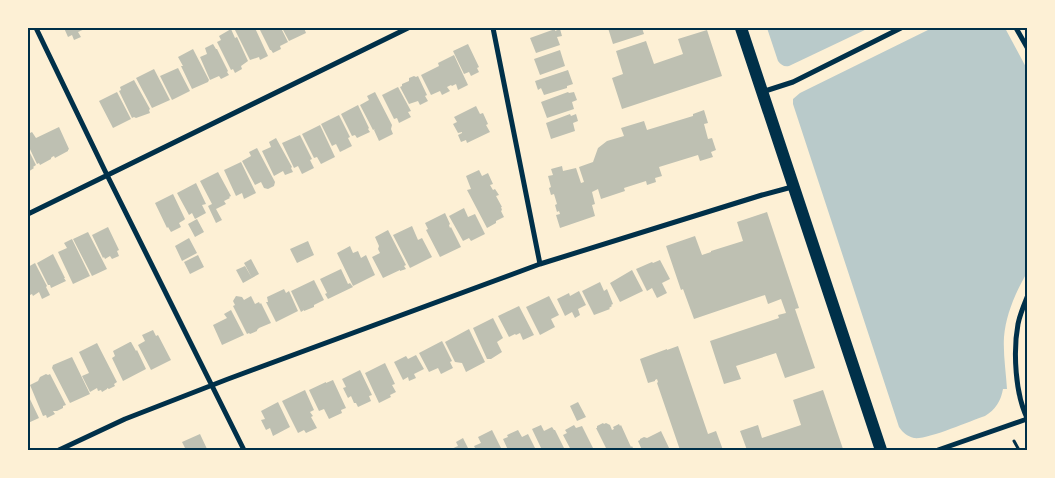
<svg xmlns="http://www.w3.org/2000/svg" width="1055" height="478" viewBox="0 0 1055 478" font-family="Arial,sans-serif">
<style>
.green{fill:#b9caca}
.building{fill:#bec0b2}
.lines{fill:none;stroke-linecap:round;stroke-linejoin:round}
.path{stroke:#003049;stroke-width:3}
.minor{stroke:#003049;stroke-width:5}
.primary{stroke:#003049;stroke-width:12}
.neatline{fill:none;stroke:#003049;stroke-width:2}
</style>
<rect width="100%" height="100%" fill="#fdf0d5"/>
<path class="green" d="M767 28H869L789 66C784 67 781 65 778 61Z
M932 28H1005L1027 69 1028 271C1016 291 1006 314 1004 337 1003 354 1006 372 1007 389H1003C1001 401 995 410 985 416 970 421 927 440 914 438 907 436 903 433 899 427L793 104V99L800 93Z"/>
<path class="building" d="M64 28H87L78 32 81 37 74 40 72 35 68 37Z
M234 28H255L268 56 260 60 259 57 250 60Z
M259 28H281L288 42 280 46 281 49 273 53 271 50H270Z
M282 28H304L306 33 289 41Z
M608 28H642L644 34 613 44Z
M231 29 235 38 237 37 248 61 241 66 242 69 235 73 233 69 231 70 217 42 221 40 219 36Z
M555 29V31L560 29 562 36 557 37 560 45 536 53 530 38Z
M707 30 722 76 622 109 612 78 623 74 616 51 646 41 654 64 683 54 678 39Z
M213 44 216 49H217L228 71 227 72 229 75 221 79 219 76 210 80 200 57 207 54 205 48Z
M468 44 479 67 477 68 479 72 471 76 469 72 464 74 453 51Z
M193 49 209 80 208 82 192 89 181 66H183L178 57Z
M560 50 565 66 540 75 534 59Z
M454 55 468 85 458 90 456 84 452 86 451 85 447 87 450 91 442 95 440 91 431 95 421 75 439 66 438 63Z
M178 68 190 91 172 100 160 76Z
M154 69 170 100 152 108 136 78Z
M568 70 573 84 567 86V88L544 95 541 88 538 90 535 81Z
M414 76 416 77 418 76 427 95 425 96 428 101 420 105 418 101 409 104 400 87 402 86V84L409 81V78Z
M134 80 150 109 149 110 150 113 136 118 134 117 132 118 119 91 121 90 120 87Z
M398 87 411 111 408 112 411 117 399 123 397 118 394 119 382 95Z
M117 92 131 119 113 128 99 101Z
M375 92 392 125 391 129 393 134 379 141 374 130 375 129 373 130 360 105 369 100 367 96Z
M568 92 569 93 574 92 577 100 572 102 574 109 547 118 541 102Z
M358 105 369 128 368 129 370 132 357 138 355 135 352 136 341 114Z
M476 106 480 114 483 113 488 124 486 125 490 132 467 143 466 140 461 142 458 135 462 133V132L458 133 453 124 457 122 454 117Z
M704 110 708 123 704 124 708 139 712 138 716 150 711 152 713 157 700 161 698 155 659 167 662 176 655 178 656 182 647 185 646 181 624 188 625 191 601 199 598 189 592 192 595 204 592 205 595 216 560 228 556 215 560 214 559 211 557 212 555 205 557 204 554 194 551 195 549 188 551 187 548 176 553 175 551 169 562 166 563 171 576 168 581 183 584 182 579 167 593 162 598 148 607 141 624 136 621 128 644 121 647 130 693 116V114Z
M570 114 571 116 576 114 578 121 573 123 575 131 551 139 546 123Z
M339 115 350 137 348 138 352 146 340 152 336 144 332 146 321 124Z
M320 125 335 157 321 164 317 157 314 158 302 134Z
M59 127 69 149 68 150V151L55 158 54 156 52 157 51 158V159L40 165 39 163 37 164 28 145V134L32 132 36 138Z
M300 135 312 159 310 160 314 168 302 174 298 166 294 168 282 143Z
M276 138 292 167 291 168 293 172 285 175 283 171 274 176 262 151 271 147 269 142Z
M257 148 275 182 274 186 268 189 264 188 261 182 255 185 242 161 251 156 249 152Z
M28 149 36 165 33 167 34 168 28 172Z
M241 162 256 193 244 199 242 193 236 196 224 170Z
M479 170 482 176 488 173 493 184 490 185 493 190 495 189 499 195 496 196 502 207H501L502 210 501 211 504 217 496 221V223L487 228 467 190 471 189 466 176Z
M218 172 231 196 229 197 230 198 224 201 226 204 216 209 222 220 216 223 208 206 212 204 200 181Z
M196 183 206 204 202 205 206 213 195 219 192 213 189 215 177 193Z
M173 194 185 219 184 220 179 223 181 227 171 232 168 227 167 228 155 203Z
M464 208 468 217 475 214 485 234 471 241 469 238 463 241 449 216Z
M767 212 799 308 795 309 815 368 785 378 776 353 736 366 741 379 724 384 710 341 779 318 778 315 786 313 781 299 768 304 765 295 694 319 683 289 681 290 666 246 695 236 702 255 711 252V251L743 241 737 222Z
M445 213 450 224 449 225 450 228 451 227 461 247 440 257 426 230 428 229 425 223Z
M197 219 204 232 195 237 188 224Z
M412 226 418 240 422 238 432 257 410 268 393 235Z
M108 227 119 250 117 251 119 256 112 259 110 256 105 259 104 257 103 258 92 235Z
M388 230 406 265 404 266 406 269 400 271V270L383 278 372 257 380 253 378 249 379 246 375 237Z
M88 232 107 269 92 276 73 239Z
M189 238 197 253 182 261 175 246Z
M72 239 90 276 73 284 58 252 67 248 64 243Z
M308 241 314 255 297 263 290 249Z
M350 246 353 253 358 251 361 258 366 255 375 275 353 286 337 253Z
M53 254 65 278H64L66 281 51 288 50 285H48L37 263Z
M198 255 204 267 190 274 184 262Z
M251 259 259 274 252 278 244 263Z
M660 260 670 279 662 283 667 293 657 298 652 288 647 291 636 269 652 262 653 263Z
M35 263 47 286 46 287 50 295 42 299 39 292 33 296 32 294 30 295 28 291V267Z
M245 266 252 278 243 283 236 270Z
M341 269 348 284 350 283 353 287 328 299 325 294 327 293 320 279Z
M632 270 643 291 620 302 610 283Z
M314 280 324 300 314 305V307L304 311V310L301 312 291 291Z
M600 282 604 291 607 289 613 304 611 305 612 306 609 308 610 309 594 315 582 291Z
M284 289 286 293 289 291 298 311 276 322 266 302H268L267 297Z
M579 291 586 305 578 309 580 315 575 318 572 312 565 316 557 299 569 293 570 296Z
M236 296 242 297 244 300 251 296 255 304 259 302 260 304 261 303 271 323 259 328 257 330V331L250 334 249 333 247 334 233 306 235 305 233 301Z
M549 296 559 315 551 319 555 327 540 335 526 307Z
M519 306 534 335 523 340 520 333 516 335 515 334 509 337 498 316Z
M231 310 244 335 222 345 213 325 227 318 224 314Z
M493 318 503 338 497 342 502 352 491 359H487L473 328Z
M469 329 485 362 466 372 462 363 455 362 445 342Z
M153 330 156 336 158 335 171 360 151 370 138 345 145 341 142 335Z
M442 341 452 361 450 362 453 368 441 374 438 368 429 372 419 353Z
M130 342H131L136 351 137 350 146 369 123 381 112 358 115 356 113 351Z
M97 343 117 382 114 384 115 386 109 389 107 388V389L102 392 101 390 98 391 97 388 90 392 82 376 89 373 79 352Z
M678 346 708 434 716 431 723 450H680L657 383 658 382 657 379 655 380V381L648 383 640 359 667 349V350Z
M416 355 424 369 414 374 416 378 409 381 408 377 403 380 394 362 406 356 408 359Z
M72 357 90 394 70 403 52 368 53 365Z
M385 363 395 384 392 385 396 392 390 395 391 397 379 403 365 373Z
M360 370 372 395 369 396 371 401 358 407 356 403H354L351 396 348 398 343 388 346 387 342 379Z
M46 374 48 375 50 374 66 405 63 406V408L57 411H53L55 414 47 418 46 415 43 416 30 385 38 381 40 377Z
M333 380 346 408 341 410 342 413 329 419 324 409 319 411 309 390 326 382V383Z
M305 390 314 410 310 412 313 416 311 417 317 428 306 433 304 430 298 433 282 401Z
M823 390 843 449 838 450H747L740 431 758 425 762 438 801 425 793 400Z
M28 395 39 418 28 423Z
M278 402 290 427 273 436 270 428 266 430 261 420 265 419 261 411Z
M578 402 586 417 577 421 570 406Z
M603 423 604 424 606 423 610 425 612 430 614 429 613 427 619 424 620 426 621 425 631 447 632 446 634 450H607L596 428H597V426Z
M541 425 544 431 552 427 554 430H555L565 450H542L532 429Z
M574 425 576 428 582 426 594 450H571L563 435 567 433 565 430Z
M492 430 502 450H476L474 446 481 443 478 437Z
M518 430 522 437 528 434 536 450H508L503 439 508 437 507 435Z
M661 431 670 450H642L638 441 640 440V439L644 437 647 438Z
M200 434 207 449 210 450H186L182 442Z
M463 438 469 450H449L458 446 456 442Z"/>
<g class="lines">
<path class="path" d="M1014 441 1019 450"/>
<path class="minor" d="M36 28 107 175 244 450
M493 28 540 264
M1016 28 1028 49
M762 92 793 82 901 28
M28 214 408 28
M1028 295C1024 305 1020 314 1018 324 1013 351 1015 395 1028 420
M59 450 125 419 228 379 540 264 762 195 792 187
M938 450 1027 419"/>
<path class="primary" d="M741 28 881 450"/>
</g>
<rect width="1055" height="478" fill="none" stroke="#fdf0d5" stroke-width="58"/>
<rect x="29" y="29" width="997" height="420" class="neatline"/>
</svg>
